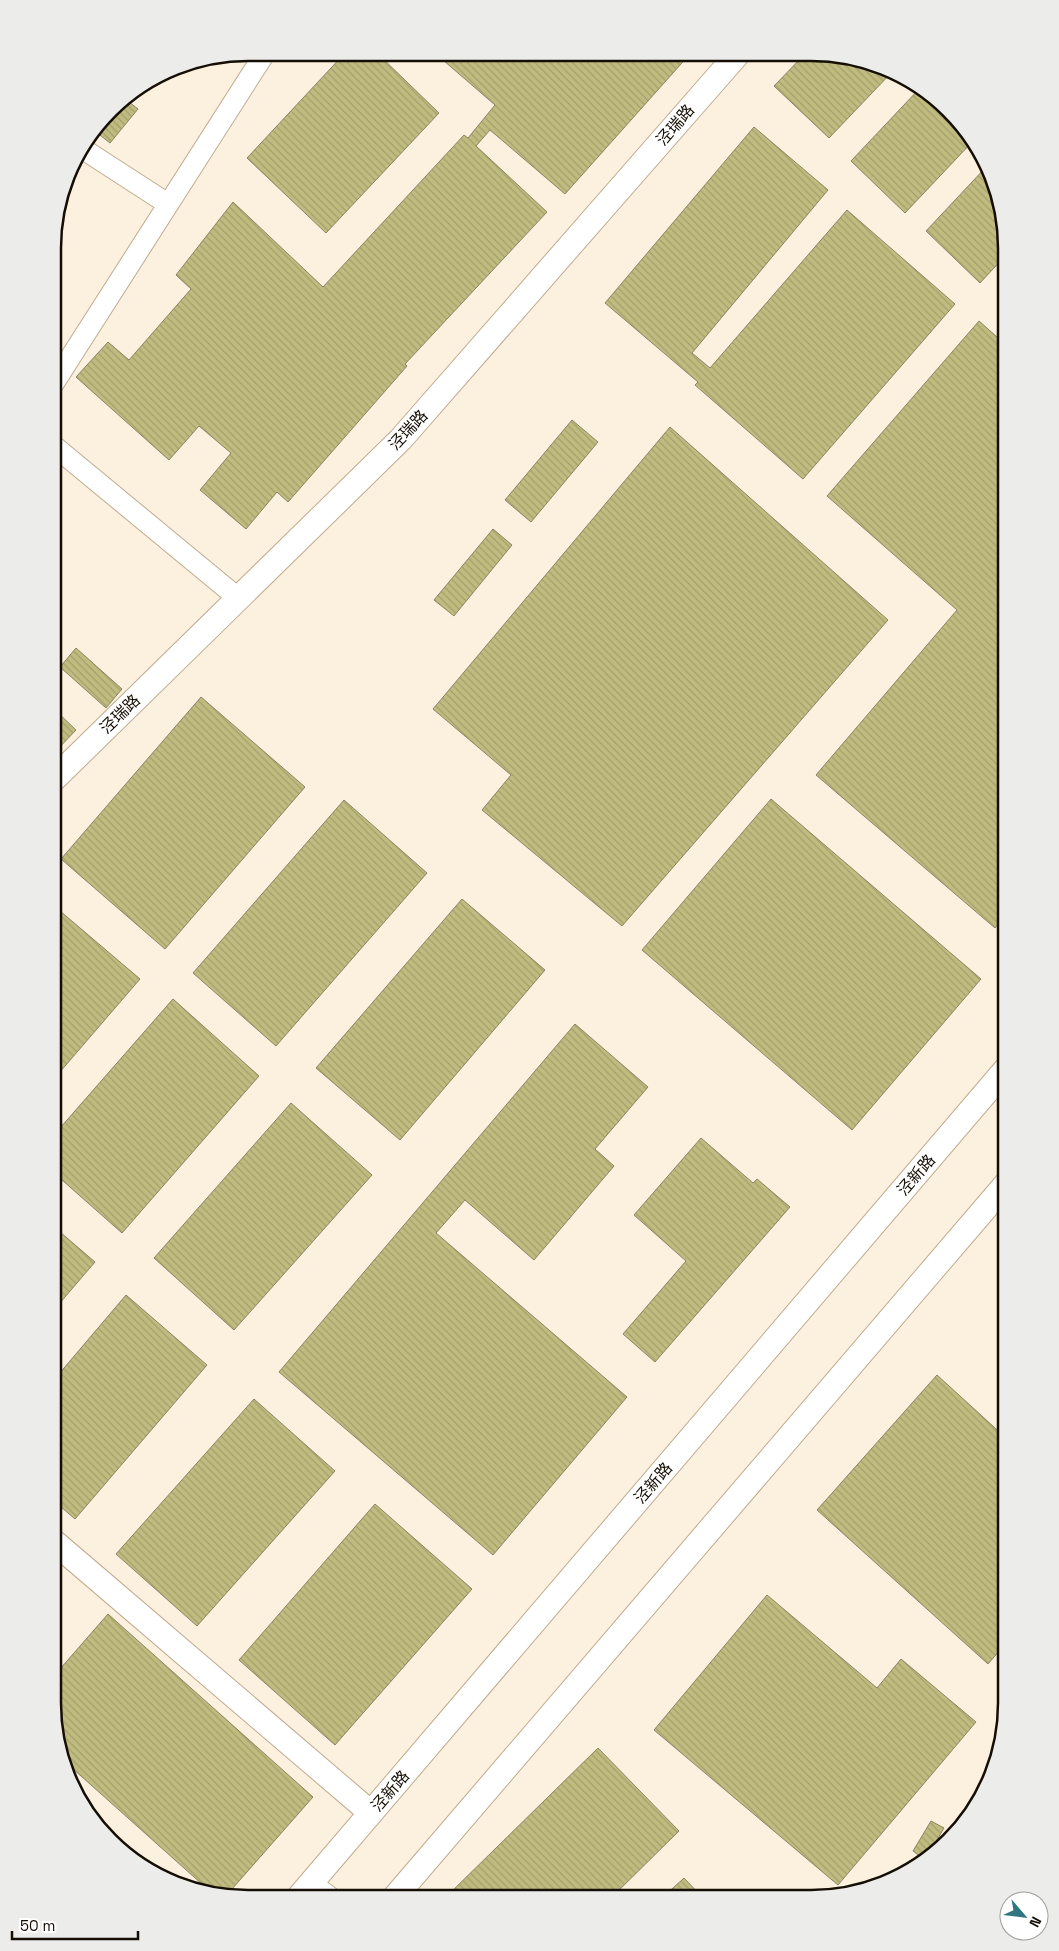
<svg xmlns="http://www.w3.org/2000/svg" width="1059" height="1951" viewBox="0 0 1059 1951" font-family="'Space Grotesk','Noto Sans SC',sans-serif">
<style>
.building{fill:url(#building-back-hatch);stroke:#888666}
.lines{fill:none;stroke-linecap:round;stroke-linejoin:round}
.minor-casing{stroke:#bfac8f;stroke-width:22}
.tertiary-casing{stroke:#bfac8f;stroke-width:26}
.minor{stroke:#fff;stroke-width:20}
.tertiary{stroke:#fff;stroke-width:24}
.labels{text-anchor:middle;dominant-baseline:central;stroke-width:5;stroke-linejoin:round;paint-order:stroke}
.street-label{font-size:16px;fill:#150e05;stroke:#fff}
.rim{fill:none;stroke:#150e05;stroke-width:2.5}
</style>
<defs>
<pattern id="building-back-hatch" width="6" height="6" patternUnits="userSpaceOnUse" patternTransform="scale(1.25)"><rect width="6" height="6" fill="#c0bb7f"/><path d="M-1 5l2 2M0 0l6 6M5-1l2 2" fill="none" stroke="#a4a06c"/></pattern>
</defs>
<rect width="100%" height="100%" fill="#fcf0de"/>
<path class="building" d="M345 53H377L439 113 326 233 247 158Z
M436 54 689 55 565 194 490 130 476 146 547 212 405 364 407 366 288 502 277 492 246 529 200 490 231 453 199 426 169 460 76 377 108 342 129 360 191 289 176 275 233 202 323 287 464 135 468 138 495 105Z
M803 56H848L893 71 829 138 774 86Z
M920 88 940 101 974 140 905 213 851 161Z
M124 98 138 109 110 143 96 132 119 101Z
M754 127 828 190 692 353 710 368 847 210 955 304 803 479 695 385 698 382 605 303Z
M987 166 996 185 1006 255 980 283 926 231Z
M979 321 1006 345V914L995 928 816 775 957 610 827 496Z
M572 420 598 442 531 522 505 500Z
M670 427 888 620 622 926 482 810 511 775 433 709Z
M493 529 512 545 454 616 434 600Z
M76 648 122 689 106 708 60 667Z
M201 697 305 787 165 949 61 859Z
M54 709 76 730 54 753Z
M771 799 981 979 852 1130 642 950Z
M344 800 427 873 276 1046 193 973Z
M462 899 545 970 400 1140 316 1068Z
M53 905 140 979 53 1080Z
M173 999 259 1076 122 1233 53 1172V1136Z
M575 1024 648 1087 595 1149 614 1166 534 1260 465 1200 436 1233 627 1397 493 1555 279 1372Z
M291 1103 372 1175 234 1330 154 1258Z
M701 1138 753 1183 757 1179 790 1207 655 1362 623 1334 686 1261 634 1215Z
M53 1226 95 1262 53 1311Z
M126 1295 207 1365 75 1519 53 1500V1381Z
M937 1375 1006 1438V1643L988 1664 817 1510Z
M254 1399 335 1471 197 1626 116 1554Z
M375 1504 472 1589 335 1745 239 1660Z
M767 1595 877 1688 901 1659 976 1722 838 1885 654 1730Z
M108 1614 313 1797 225 1897 213 1894 62 1759 52 1702 53 1677Z
M598 1748 679 1831 611 1898 446 1897Z
M931 1821 944 1828 925 1860 913 1851Z
M684 1878 703 1898H662Z"/>
<g class="lines">
<g class="minor-casing">
<path id="minor" d="M83 149 168 204
M54 383 265 53
M54 446 238 598"/>
</g>
<g class="tertiary-casing">
<path id="tertiary" d="M54 779 401 439 736 56
M53 1541 371 1813
M310 1885 327 1897
M299 1897 1006 1069
M395 1897 1006 1184"/>
</g>
<use href="#minor" class="minor"/>
<use href="#tertiary" class="tertiary"/>
</g>
<g class="labels">
<g class="street-label">
<text transform="translate(675 125) rotate(-49)">泾瑞路</text>
<text transform="translate(408 430) rotate(-47)">泾瑞路</text>
<text transform="translate(120 714) rotate(-44)">泾瑞路</text>
<text transform="translate(916 1175) rotate(-49)">泾新路</text>
<text transform="translate(653 1483) rotate(-49)">泾新路</text>
<text transform="translate(390 1791) rotate(-49)">泾新路</text>
</g>
</g>
<path d="M0 0H1059V1951H0ZM248 61H811A187 187 0 0 1 998 248V1703A187 187 0 0 1 811 1890H248A187 187 0 0 1 61 1703V248A187 187 0 0 1 248 61Z" fill="#ececeb" fill-rule="evenodd"/>
<path class="rim" d="M248 61H811A187 187 0 0 1 998 248V1703A187 187 0 0 1 811 1890H248A187 187 0 0 1 61 1703V248A187 187 0 0 1 248 61Z"/>
<g transform="translate(1024 1916) rotate(118)"><circle r="24" fill="#ffffff" stroke="#a19f9b"/>
<path d="M0-4L9 19L0 12L-9 19Z" fill="#2f7582"/>
<text y="-8" font-size="14" font-weight="bold" text-anchor="middle" fill="#150e05">N</text>
</g>
<path d="M12 1931v8h126v-8" fill="none" stroke="#150e05" stroke-width="2.5"/>
<text x="20" y="1931" font-size="15" fill="#150e05" stroke="#ffffff" stroke-width="4" paint-order="stroke">50 m</text>
</svg>
